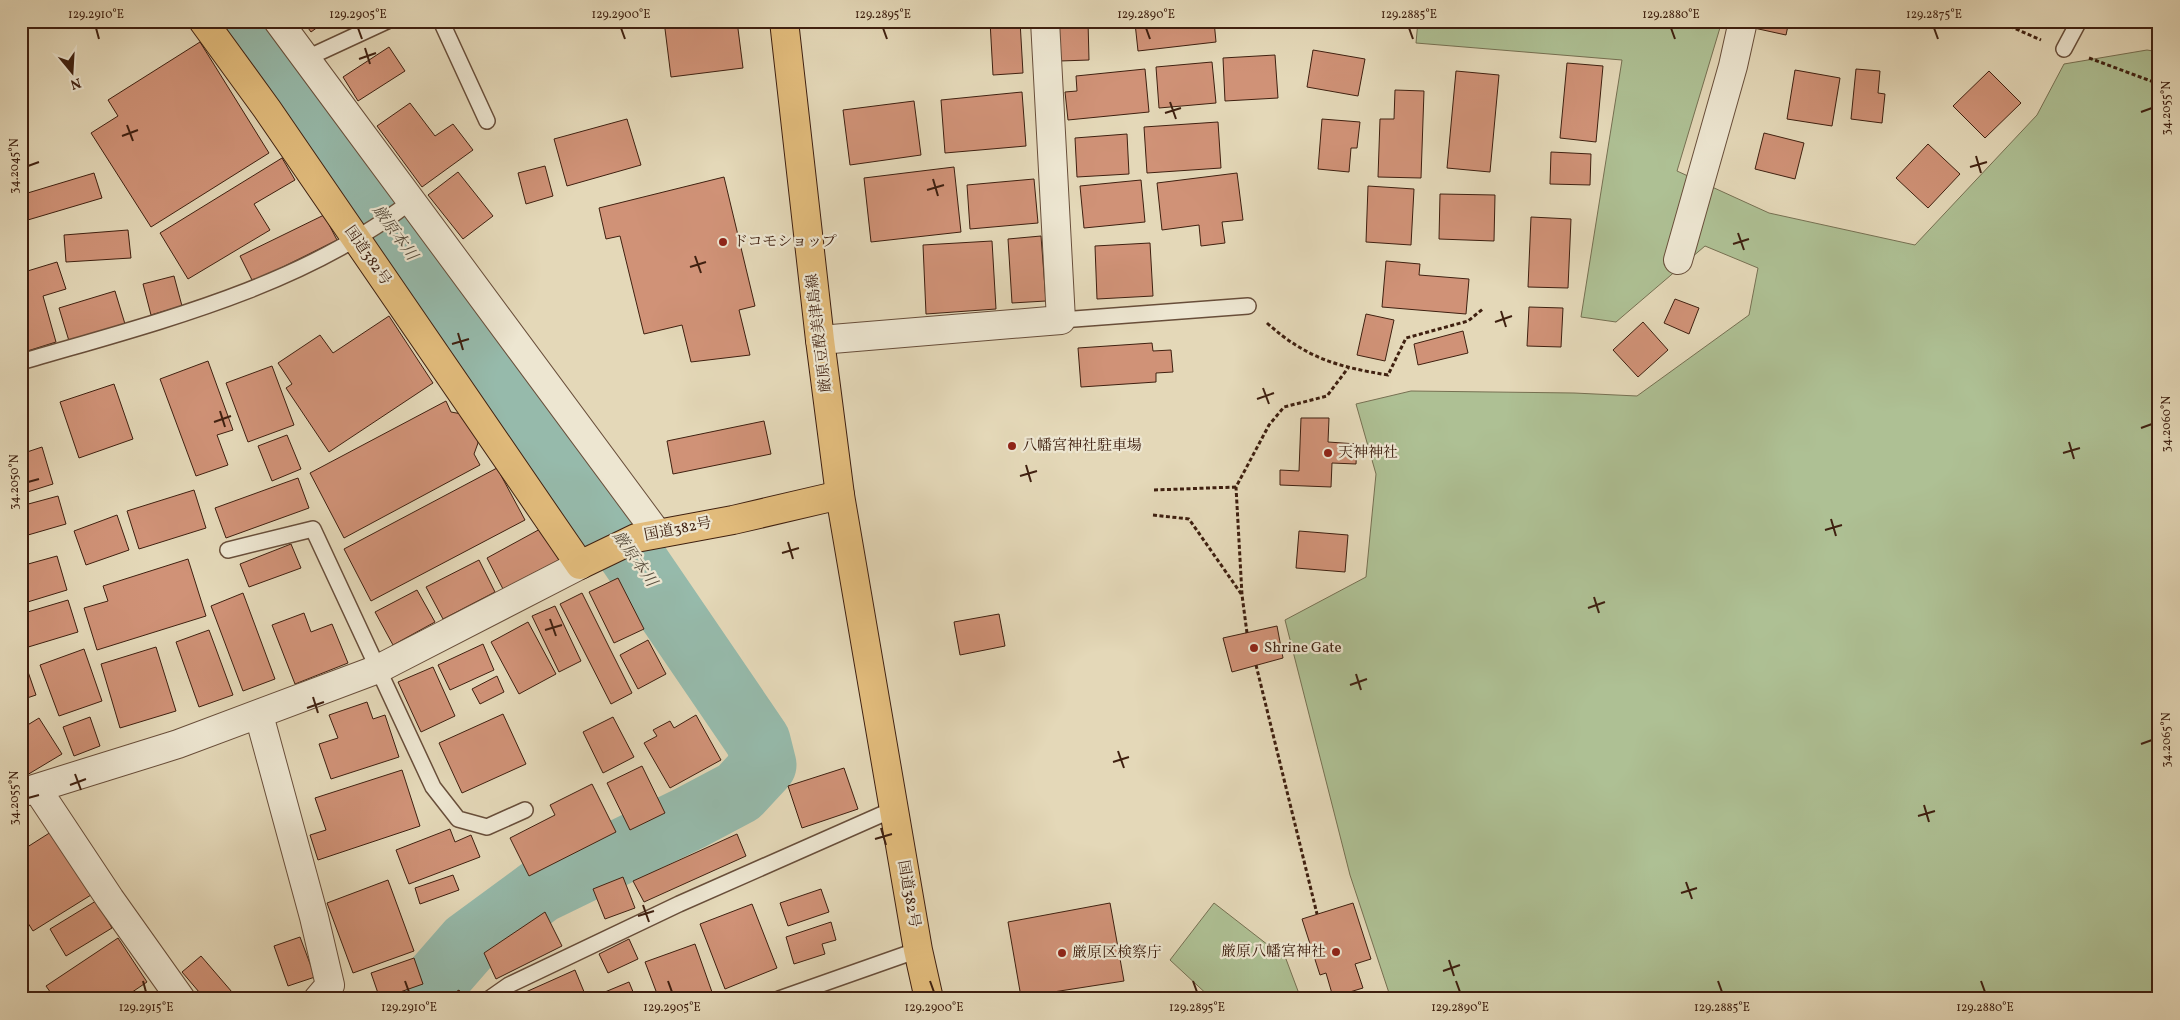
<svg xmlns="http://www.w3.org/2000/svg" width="2180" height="1020" viewBox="0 0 2180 1020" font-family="Vollkorn,'Noto Serif JP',serif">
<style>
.green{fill:#aec094;stroke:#767052}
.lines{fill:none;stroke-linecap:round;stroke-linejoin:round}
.river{stroke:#96baab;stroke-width:65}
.building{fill:#d09277;stroke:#3f2010}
.lane-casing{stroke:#684e3a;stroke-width:18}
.street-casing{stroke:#684e3a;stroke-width:30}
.primary-casing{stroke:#3f2010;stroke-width:30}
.highway-casing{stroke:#3f2010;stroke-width:30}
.path{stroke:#3f2010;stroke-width:3;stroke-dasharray:4 2.5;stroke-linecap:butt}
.lane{stroke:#ede6d1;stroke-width:15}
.street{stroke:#ede6d1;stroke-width:28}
.primary{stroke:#e2bc7c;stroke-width:28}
.highway{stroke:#e2bc7c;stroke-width:28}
.ticks{fill:none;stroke:#3f2010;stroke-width:2}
.poi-dot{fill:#8f2418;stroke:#ede6d1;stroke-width:2}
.labels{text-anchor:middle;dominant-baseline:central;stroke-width:4.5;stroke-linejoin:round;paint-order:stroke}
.poi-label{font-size:15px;fill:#3f2010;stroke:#ede6d1;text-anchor:start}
.street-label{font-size:15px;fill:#3f2010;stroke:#ede6d1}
.water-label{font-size:16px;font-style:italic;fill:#594e3e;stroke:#ede6d1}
.neatline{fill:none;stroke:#3f2010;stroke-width:2}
.ticks-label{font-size:12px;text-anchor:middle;fill:#3f2010}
</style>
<rect width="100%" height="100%" fill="#e4d8b8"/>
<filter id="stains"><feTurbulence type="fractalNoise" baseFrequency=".004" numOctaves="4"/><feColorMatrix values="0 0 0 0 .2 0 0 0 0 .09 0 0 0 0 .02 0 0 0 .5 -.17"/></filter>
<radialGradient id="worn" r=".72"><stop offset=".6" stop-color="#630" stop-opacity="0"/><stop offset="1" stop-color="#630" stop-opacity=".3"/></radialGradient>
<path class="green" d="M1418 21H1722L1677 171 1769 213 1915 245 2037 115 2064 64 2147 50 2159 52V999H1391L1350 875 1285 620 1366 577 1376 474 1356 404 1411 391 1574 393 1637 396 1749 315 1758 268 1705 246 1616 322 1581 317 1622 60 1416 43Z
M1214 903 1286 959 1301 999H1212L1170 960Z"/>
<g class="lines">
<path class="river" d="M241 21 371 204 516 400 565 473 619 537 758 741 764 765 739 792 690 818 540 891 468 944 420 999"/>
</g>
<path class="building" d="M303 21H326L311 32Z
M664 21H737L743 68 671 77Z
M990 21H1020L1023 73 993 75Z
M1059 21H1088L1089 60 1060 61Z
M1147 21H1214L1216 42 1138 51 1135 23Z
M1755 21H1789L1786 35 1754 28Z
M2046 21H2059L2056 26Z
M200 42 269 153 151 227 91 133 118 116 108 100Z
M389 47 405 71 358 101 343 77Z
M1313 50 1365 59 1358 96 1307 87Z
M1275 55 1278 98 1225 101 1223 58Z
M1212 62 1216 103 1159 108 1156 67Z
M1567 63 1603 66 1596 142 1560 138Z
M1145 69 1149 112 1068 120 1065 92 1077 91 1076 76Z
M1856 69 1880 71 1878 93 1885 94 1882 123 1851 119Z
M1795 70 1840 78 1832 126 1787 119Z
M1456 71 1499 75 1490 172 1447 168Z
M1989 71 2021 103 1985 138 1953 106Z
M1395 90 1424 91 1421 178 1378 177 1380 119H1394Z
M1022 92 1026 146 945 153 941 100Z
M914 101 921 155 850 165 843 110Z
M410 103 435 136 453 124 473 150 422 187 377 126Z
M627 119 641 165 567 186 554 139Z
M1322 119 1360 122 1357 148H1351L1349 172 1318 169Z
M1218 122 1221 168 1147 173 1144 127Z
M1764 133 1804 143 1795 179 1755 169Z
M1127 134 1129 174 1077 177 1075 138Z
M1928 144 1960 174 1928 208 1896 178Z
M1551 152 1591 154 1590 185 1550 184Z
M282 158 295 180 254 204 270 230 188 279 160 233Z
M545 166 553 196 526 204 518 173Z
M954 167 961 232 871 242 864 178Z
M458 172 493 216 463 239 428 195Z
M94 173 102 198 21 222V195Z
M1237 173 1243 220 1222 222 1225 243 1201 246 1199 225 1162 230 1157 183Z
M724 177 755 306 739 310 750 355 691 362 682 325 644 334 620 236 606 239 599 208Z
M1034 179 1038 223 970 229 967 185Z
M1141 180 1145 222 1084 228 1080 186Z
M1368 186 1414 189 1411 245 1366 242Z
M1440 194 1495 195 1494 241 1439 239Z
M324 215 337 240 253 282 240 256Z
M1531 217 1571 219 1568 288 1528 287Z
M128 230 131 258 66 262 64 235Z
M1041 236 1046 301 1012 303 1008 239Z
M992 241 996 309 926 314 923 245Z
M1150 243 1153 296 1097 299 1095 246Z
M1386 261 1420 264 1419 275 1469 279 1466 314 1382 307Z
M57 262 66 289 43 296 56 342 21 353V273Z
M174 276 182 306 151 315 143 284Z
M115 291 125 324 69 341 59 308Z
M1675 299 1699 308 1689 334 1664 323Z
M1529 307 1563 308 1561 347 1527 346Z
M1366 314 1394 320 1385 361 1357 355Z
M389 316 433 383 329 452 286 388 292 384 278 363 320 335 333 353Z
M1643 322 1668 350 1638 377 1613 350Z
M1463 331 1468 353 1418 365 1414 344Z
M1152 343 1153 351 1171 350 1173 372 1156 373V382L1081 387 1078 348Z
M208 361 233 430 217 435 228 465 196 476 160 379Z
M272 366 294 425 248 442 226 383Z
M114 384 133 439 79 458 60 402Z
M446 401 451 412 462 414 477 431 478 443 474 454 480 465 344 538 310 473Z
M1301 418H1329L1328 442 1357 444 1356 464 1332 463 1331 487 1280 485V470L1299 471Z
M764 421 771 454 673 474 667 441Z
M287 435 301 469 272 481 258 446Z
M42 447 53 484 21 494V454Z
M497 468 525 520 371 601 344 549Z
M298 478 309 508 226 538 215 508Z
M194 490 206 528 139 549 127 511Z
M58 496 66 524 28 535 21 506Z
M117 515 129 550 86 565 74 531Z
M542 528 559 560 503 589 487 558Z
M1299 531 1348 535 1345 572 1296 568Z
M291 544 301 568 249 587 240 564Z
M57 556 67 590 21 604V566Z
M188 559 206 616 97 650 84 608 108 601 103 586Z
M479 560 495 592 443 619 426 587Z
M618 578 644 629 614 643 589 592Z
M417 590 435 622 393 645 375 612Z
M243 593 275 679 243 691 211 606Z
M582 593 632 693 611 704 560 604Z
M68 600 78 632 25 648 21 635V614Z
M555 606 581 661 559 672 532 616Z
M304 613 311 632 332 624 348 663 295 684 272 625Z
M999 614 1005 646 960 655 954 622Z
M528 622 556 674 519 694 491 642Z
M1277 626 1283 658 1232 672 1223 638Z
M209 630 233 695 199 707 176 642Z
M648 640 666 674 638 689 620 655Z
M483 644 494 670 450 690 438 665Z
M156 647 176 711 120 728 101 664Z
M84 649 102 701 59 716 40 665Z
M25 663 36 695 21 700V665Z
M433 667 455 716 421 732 398 682Z
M497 676 504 692 480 704 472 689Z
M367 702 373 719 385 715 399 757 331 779 319 744 338 738 329 715Z
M503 714 526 764 462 793 439 743Z
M696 715 721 760 670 788 644 743 657 736 653 730 670 721 674 728Z
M90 717 100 746 74 756 63 727Z
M613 717 634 757 603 773 583 732Z
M39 718 62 754 27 775 21 766V729Z
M642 766 665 813 630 830 607 783Z
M844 768 858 809 802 828 788 786Z
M402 770 420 826 318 860 310 835 326 830 315 798Z
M592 784 616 832 529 876 510 838 555 815 550 805Z
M450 829 455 842 471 835 480 857 409 884 396 850Z
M51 832 91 895 33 931 21 912V851Z
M737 834 746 856 644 902 633 881Z
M453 875 459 890 420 904 415 888Z
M623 877 635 908 605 919 593 889Z
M388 880 414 951 353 973 327 903Z
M821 889 829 912 788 926 780 903Z
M96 901 112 928 66 956 50 929Z
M1110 903 1124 981 1021 997 1008 922Z
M1353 903 1371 959 1355 964 1363 988 1333 997 1326 973 1320 975 1302 919Z
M752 904 777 968 725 989 700 924Z
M545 912 562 946 496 979 484 953Z
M831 922 836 940 822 944 825 954 794 964 786 937Z
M300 937 315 977 288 986 274 946Z
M118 938 147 982 122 999H55L46 986Z
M629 939 638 959 608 973 599 954Z
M695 944 712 992 694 999H659L645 962Z
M201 956 238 999H205L182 972Z
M414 958 423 984 380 999 371 973Z
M575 970 587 999H520L519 995Z
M629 982 636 999H602L600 994Z
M459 990 464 999H444Z"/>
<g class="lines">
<g class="lane-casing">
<path id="lane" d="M441 21 487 121
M2064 49 2079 21
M305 59 387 21
M1061 320 1248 306
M21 362C153 323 300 288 410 202
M228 550 313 529 433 787 458 819 487 827 525 810
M489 999 509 985 679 904 894 809
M779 999 918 950"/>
</g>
<g class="street-casing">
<path id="street" d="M278 21 657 533
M1678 260 1733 66 1743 21
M820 340 1061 320 1045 21
M259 715 314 917 330 985 318 999
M37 789 110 899 181 999
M21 793 178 744 378 669 580 565"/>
</g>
<g class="primary-casing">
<path id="primary" d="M784 21 820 340 840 495"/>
</g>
<g class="highway-casing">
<path id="highway" d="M203 21 267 109 580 565 636 538 733 520 840 495 918 950 929 999"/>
</g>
<path class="path" d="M1998 21 2041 40
M2089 58 2159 84
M1267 323C1306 358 1338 367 1388 375L1406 338 1468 321 1484 308
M1154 490 1236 487
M1153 515 1189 519 1242 595
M1247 633 1242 595 1236 487 1269 425 1284 407 1327 396 1348 368
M1256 665 1317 914"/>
<use href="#lane" class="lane"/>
<use href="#street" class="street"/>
<use href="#primary" class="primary"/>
<use href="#highway" class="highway"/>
</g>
<path class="ticks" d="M96 28 99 39M358 28 362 39M621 28 625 39M883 28 887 39M1146 28 1150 39M1409 28 1413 39M1671 28 1675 39M1934 28 1938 39M365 48 370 64M359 59 376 53M1170 102 1176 119M2141 112 2152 108M1165 113 1181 108M127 125 133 141M122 136 138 130M1976 156 1981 173M28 166 39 162M1970 167 1987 162M933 179 938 196M927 190 944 185M1738 233 1744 250M1733 244 1749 239M695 256 701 273M690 267 706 262M1501 311 1506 327M1495 322 1512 316M458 333 463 350M452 344 469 339M1263 388 1269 404M1257 399 1274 393M220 411 225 427M214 422 231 416M2141 428 2152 424M2069 442 2074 459M2063 453 2080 448M1026 465 1031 482M1020 476 1037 471M28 482 39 479M1831 519 1836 536M1825 530 1842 525M788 542 793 559M782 553 799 548M1594 597 1599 613M1588 608 1605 602M550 619 556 636M545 630 562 625M1356 674 1361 690M1350 685 1367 679M313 697 318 713M307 708 324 702M2141 744 2152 740M1118 751 1124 768M1113 762 1129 757M75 774 81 790M70 785 86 779M28 798 39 795M1924 805 1929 822M1918 816 1935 811M881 828 886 845M875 839 892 834M1686 882 1692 899M1681 893 1697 888M643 905 649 922M638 916 654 911M1449 960 1454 976M1443 971 1460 965M143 981 146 992M405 981 409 992M668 981 672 992M930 981 934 992M1193 981 1197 992M1456 981 1460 992M1718 981 1722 992M1981 981 1985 992"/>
<g class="poi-dot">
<circle cx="723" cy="242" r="5"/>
<circle cx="1012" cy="446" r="5"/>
<circle cx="1328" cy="453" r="5"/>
<circle cx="1254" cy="648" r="5"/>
<circle cx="1336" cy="952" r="5"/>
<circle cx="1062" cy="953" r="5"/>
</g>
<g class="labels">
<g class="poi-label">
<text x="733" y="242">ドコモショップ</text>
<text x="1022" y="446">八幡宮神社駐車場</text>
<text x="1338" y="453">天神神社</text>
<text x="1264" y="648">Shrine Gate</text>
<text x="1326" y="952" text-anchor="end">厳原八幡宮神社</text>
<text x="1072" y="953">厳原区検察庁</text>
</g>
<g class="street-label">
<text transform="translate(367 256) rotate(55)">国道382号</text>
<text transform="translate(820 333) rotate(-97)">厳原豆酘美津島線</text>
<text transform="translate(678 530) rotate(-11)">国道382号</text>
<text transform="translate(908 894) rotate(80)">国道382号</text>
</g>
<g class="water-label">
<text transform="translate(394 233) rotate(54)">厳原本川</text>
<text transform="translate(634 559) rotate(55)">厳原本川</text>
</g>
</g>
<rect width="2180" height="1020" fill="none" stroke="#e4d8b8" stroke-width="55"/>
<g transform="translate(72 72) rotate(162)" stroke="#ede6d1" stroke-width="4" paint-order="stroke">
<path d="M0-4L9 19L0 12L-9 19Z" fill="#3f2010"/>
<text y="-8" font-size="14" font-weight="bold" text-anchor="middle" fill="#3f2010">N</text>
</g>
<rect x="28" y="28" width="2124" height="964" class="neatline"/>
<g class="ticks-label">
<text x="96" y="18">129.2910°E</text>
<text x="358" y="18">129.2905°E</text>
<text x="621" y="18">129.2900°E</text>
<text x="883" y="18">129.2895°E</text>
<text x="1146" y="18">129.2890°E</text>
<text x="1409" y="18">129.2885°E</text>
<text x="1671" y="18">129.2880°E</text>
<text x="1934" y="18">129.2875°E</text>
<text transform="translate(2166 108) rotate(-90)" y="4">34.2055°N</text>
<text transform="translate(14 166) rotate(-90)" y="4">34.2045°N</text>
<text transform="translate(2166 424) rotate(-90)" y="4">34.2060°N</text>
<text transform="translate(14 482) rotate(-90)" y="4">34.2050°N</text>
<text transform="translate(2166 740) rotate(-90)" y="4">34.2065°N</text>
<text transform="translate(14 798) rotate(-90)" y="4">34.2055°N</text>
<text x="146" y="1011">129.2915°E</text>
<text x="409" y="1011">129.2910°E</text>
<text x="672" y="1011">129.2905°E</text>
<text x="934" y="1011">129.2900°E</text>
<text x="1197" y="1011">129.2895°E</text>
<text x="1460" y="1011">129.2890°E</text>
<text x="1722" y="1011">129.2885°E</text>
<text x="1985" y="1011">129.2880°E</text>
</g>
<rect width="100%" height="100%" filter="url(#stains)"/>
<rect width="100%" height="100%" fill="url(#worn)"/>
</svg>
